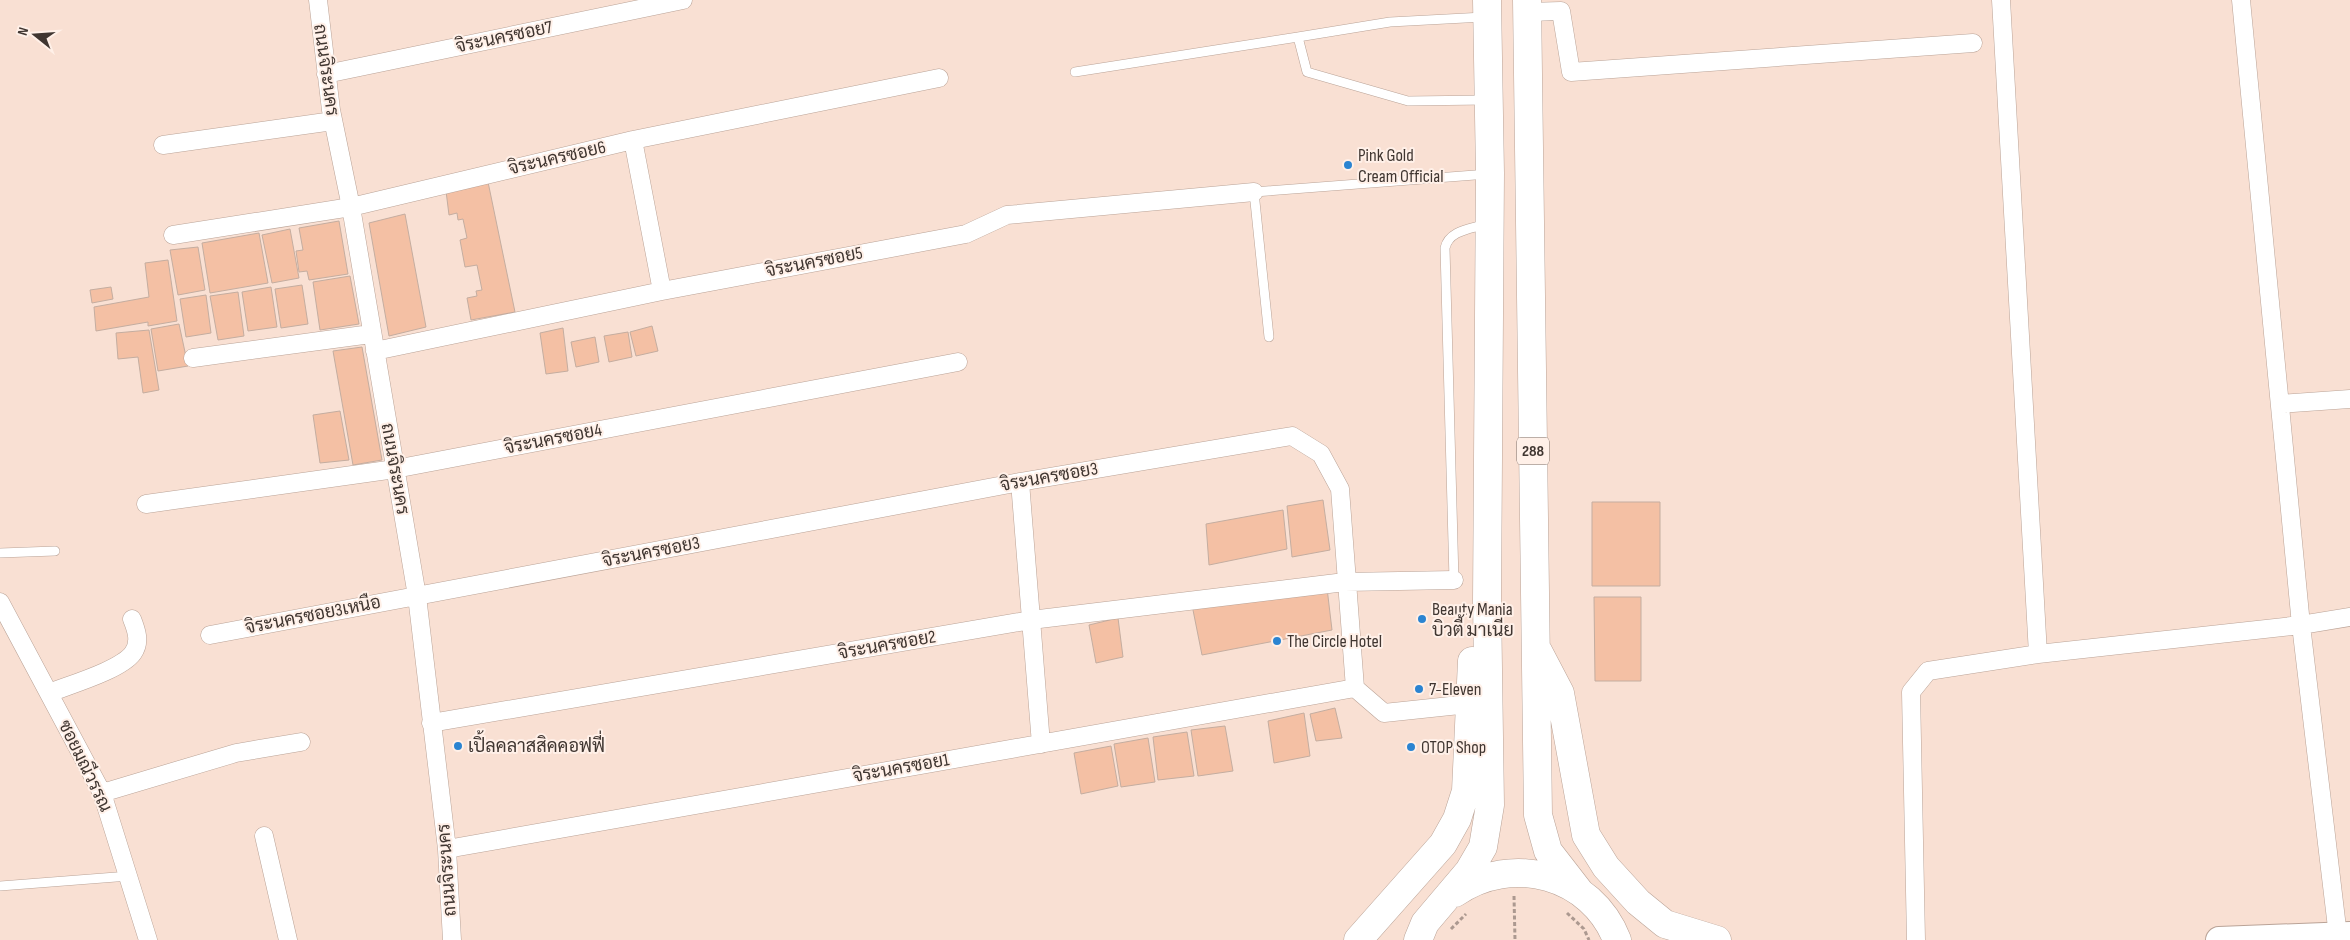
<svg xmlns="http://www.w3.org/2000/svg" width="2350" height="940" viewBox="0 0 2350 940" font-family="'Sofia Sans Condensed',Sarabun,sans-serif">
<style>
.building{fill:#f4c0a4;stroke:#c4ada0}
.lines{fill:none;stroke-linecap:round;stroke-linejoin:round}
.lane-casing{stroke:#baa397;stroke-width:10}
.street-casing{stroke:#baa397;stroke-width:19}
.secondary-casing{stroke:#baa397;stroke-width:28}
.primary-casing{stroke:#baa397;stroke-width:29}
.path{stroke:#ac9990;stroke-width:3;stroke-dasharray:4 2.5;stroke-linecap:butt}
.lane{stroke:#fff;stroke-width:9}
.street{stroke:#fff;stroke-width:18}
.secondary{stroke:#fff;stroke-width:26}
.primary{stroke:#fff;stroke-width:28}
.poi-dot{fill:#2b84d1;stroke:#fff0e8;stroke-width:2}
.labels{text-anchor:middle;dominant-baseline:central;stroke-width:4;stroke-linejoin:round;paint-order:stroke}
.shield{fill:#fff0e8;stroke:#796e68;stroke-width:1}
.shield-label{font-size:16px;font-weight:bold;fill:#403631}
.street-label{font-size:18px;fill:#403631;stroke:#fff0e8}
.poi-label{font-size:18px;fill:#403631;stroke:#fff0e8;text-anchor:start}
</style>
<rect width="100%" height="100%" fill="#f9e0d3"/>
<path class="building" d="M488 182 515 312 471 320 467 298 477 296 476 291 482 290 477 265 465 267 460 240 467 238 463 219 458 220 457 213 449 215 446 191Z
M405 214 426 327 389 336 369 223Z
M339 221 348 274 309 280 307 271 299 272 296 251 303 250 299 228Z
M290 229 299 278 272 283 262 235Z
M259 233 268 283 210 293 202 243Z
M198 247 205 290 178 295 170 250Z
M168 260 177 321 148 326V322L96 331 94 307 149 297 145 263Z
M350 276 359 324 320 330 313 282Z
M302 285 308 324 281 328 275 289Z
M111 287 113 299 92 303 90 290Z
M271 287 277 327 248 331 242 292Z
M238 292 244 336 218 340 210 296Z
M206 295 211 333 186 337 180 299Z
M179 324 188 366 158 371 151 329Z
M652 326 658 351 636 356 630 332Z
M563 328 568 371 546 374 540 333Z
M149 330 159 390 143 393 138 357 118 359 116 333Z
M628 332 632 357 609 362 604 336Z
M595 337 599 362 576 367 571 342Z
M362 347 382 460 353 465 333 351Z
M340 411 349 460 320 463 313 415Z
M1323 500 1330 550 1292 557 1287 506Z
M1592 502H1660V586H1592Z
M1283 510 1287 549 1209 565 1206 524Z
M1327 588 1332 630 1202 655 1192 605Z
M1594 597H1641V681H1595Z
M1118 618 1123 657 1096 663 1089 625Z
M1335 708 1342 738 1316 741 1310 714Z
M1304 713 1310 756 1274 763 1268 721Z
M1225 726 1233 771 1198 776 1191 730Z
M1187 732 1194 776 1158 780 1153 737Z
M1148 738 1155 782 1121 787 1114 744Z
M1111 746 1118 786 1081 794 1074 753Z"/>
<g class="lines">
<g class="lane-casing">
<path id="lane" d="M1484 17 1390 22 1298 37 1307 72 1408 101 1486 100
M1075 72 1298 37
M1269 337 1254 192 1488 174
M0 553 55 551
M1454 580 1445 248C1449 230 1471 229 1486 224
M0 886 129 876"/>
</g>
<g class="street-casing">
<path id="street" d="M318 0 331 110 351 207 417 596 447 849 452 940
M2001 0 2038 654
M1528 12 1561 11 1571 72 1973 43
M326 74 683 0
M633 140 662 291
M163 145 333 121
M173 235 351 207 633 140 939 78
M375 351 662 291 966 234 1007 215 1254 192
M193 358 371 334
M2280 404 2350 399
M1020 482 1041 744
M146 504 395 469 958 362
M0 602 102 793 148 940
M210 635 1020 482 1292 436 1321 454 1340 489 1355 688 1384 713 1469 704
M49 693C69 685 121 670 133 653 141 642 136 629 132 619
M431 723 1031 620 1345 582 1454 580
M102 793 236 753 301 742
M264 836 288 940
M447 849 1355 688
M2338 936 2301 625 2350 617
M1916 940 1911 692 1928 671 2038 654 2301 625 2241 0"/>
</g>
<g class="secondary-casing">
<path id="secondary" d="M2219 940 2350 935"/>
</g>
<g class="primary-casing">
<path id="primary" d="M1527 0 1538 815 1548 851 1579 891
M1538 651 1560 693 1586 835 1606 867 1638 902 1665 924 1717 940
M1455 893C1512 853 1592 875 1617 940
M1358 940 1443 844 1457 819 1466 791 1472 661
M1418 940 1425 923 1469 871 1483 847 1490 805 1487 601 1490 173 1487 0"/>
</g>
<path class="path" d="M1514 896 1515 940
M1567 913 1584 929 1589 940
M1451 929 1466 914"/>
<use href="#lane" class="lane"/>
<use href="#street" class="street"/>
<use href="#secondary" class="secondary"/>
<use href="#primary" class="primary"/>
</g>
<g class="poi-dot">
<circle cx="1348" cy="165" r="5"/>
<circle cx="1422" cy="619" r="5"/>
<circle cx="1277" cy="641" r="5"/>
<circle cx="1419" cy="689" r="5"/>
<circle cx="458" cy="746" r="5"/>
<circle cx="1411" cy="747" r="5"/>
</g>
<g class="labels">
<rect class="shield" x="1517" y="437.5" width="32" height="27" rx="4"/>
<g class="shield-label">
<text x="1533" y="451">288</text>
</g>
<g class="street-label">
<text transform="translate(504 37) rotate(-12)">จิระนครซอย7</text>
<text transform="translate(326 70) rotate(82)">ถนนจิระนคร</text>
<text transform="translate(557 158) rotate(-13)">จิระนครซอย6</text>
<text transform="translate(814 262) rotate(-11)">จิระนครซอย5</text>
<text transform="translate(553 439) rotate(-11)">จิระนครซอย4</text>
<text transform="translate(395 469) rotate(80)">ถนนจิระนคร</text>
<text transform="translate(1049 477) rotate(-10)">จิระนครซอย3</text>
<text transform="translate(651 552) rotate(-11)">จิระนครซอย3</text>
<text transform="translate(313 615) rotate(-11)">จิระนครซอย3เหนือ</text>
<text transform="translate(887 645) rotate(-10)">จิระนครซอย2</text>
<text transform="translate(85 766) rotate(64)">ซอยมณีวรรณ</text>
<text transform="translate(901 768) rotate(-10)">จิระนครซอย1</text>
<text transform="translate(447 870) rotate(-94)">ถนนจิระนคร</text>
</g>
<g class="poi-label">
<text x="1358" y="155">Pink Gold<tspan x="1358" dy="21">Cream Official</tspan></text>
<text x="1432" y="609">Beauty Mania<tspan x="1432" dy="21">บิวตี้ มาเนีย</tspan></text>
<text x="1287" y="641">The Circle Hotel</text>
<text x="1429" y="689">7-Eleven</text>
<text x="468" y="746">เปิ้ลคลาสสิคคอฟฟี่</text>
<text x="1421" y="747">OTOP Shop</text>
</g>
</g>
<g transform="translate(35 35) rotate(287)" stroke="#fff0e8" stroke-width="4" paint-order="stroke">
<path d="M0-4L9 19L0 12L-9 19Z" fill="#403631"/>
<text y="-8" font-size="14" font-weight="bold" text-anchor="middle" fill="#403631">N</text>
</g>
</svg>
